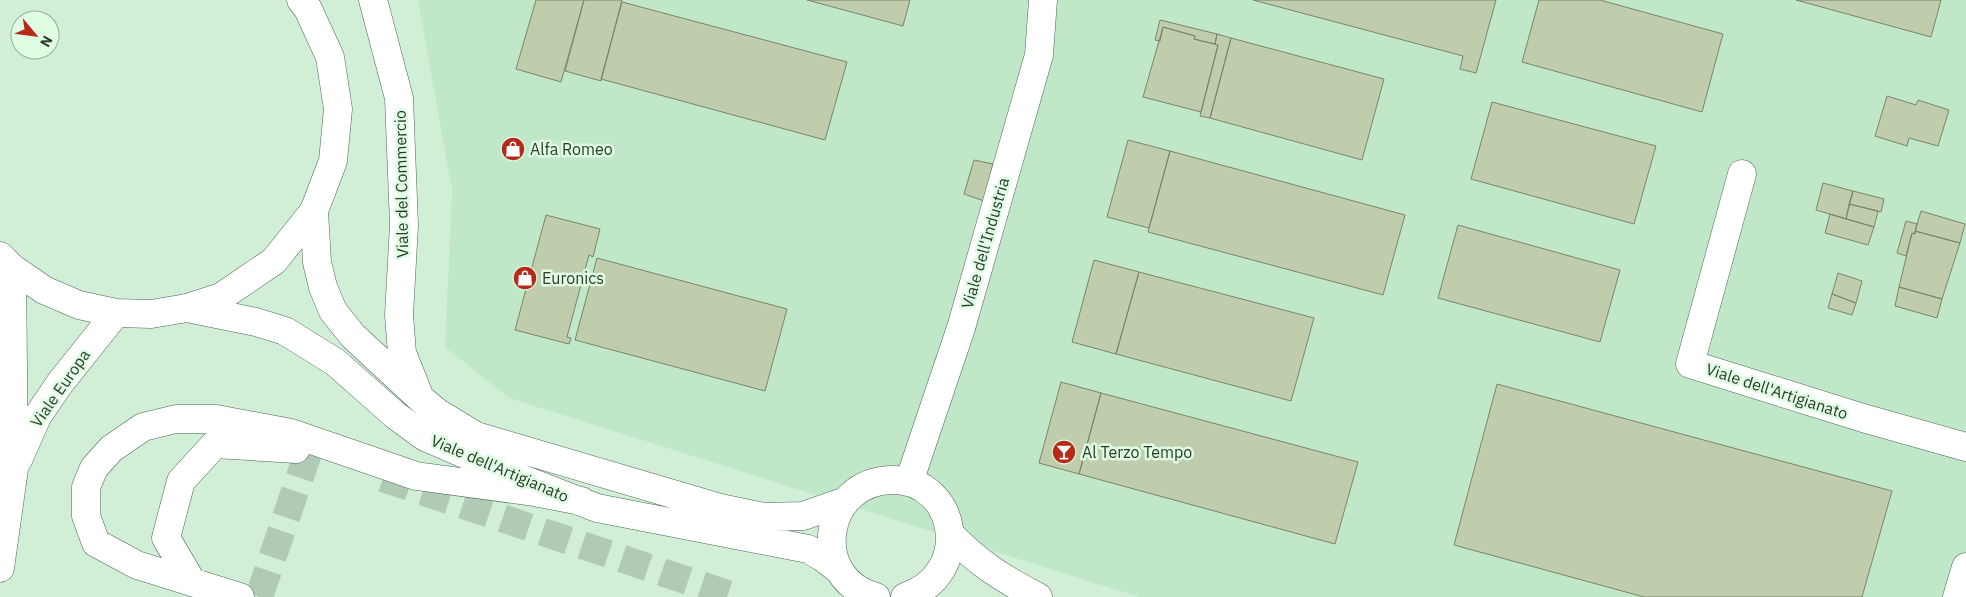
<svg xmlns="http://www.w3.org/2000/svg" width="1966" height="597" viewBox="0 0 1966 597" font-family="'IBM Plex Sans',sans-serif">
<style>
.built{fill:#c1e7c9}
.building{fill:#bfcdad;stroke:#798668}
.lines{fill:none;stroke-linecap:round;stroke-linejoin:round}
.minor-tunnel{stroke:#b0cbb5;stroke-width:28;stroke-dasharray:28 14;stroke-linecap:butt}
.minor-casing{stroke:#4c6752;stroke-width:29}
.major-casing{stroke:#4c6752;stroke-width:29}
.minor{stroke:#fff;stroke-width:28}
.major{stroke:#fff;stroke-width:28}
.labels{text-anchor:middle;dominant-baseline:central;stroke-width:5;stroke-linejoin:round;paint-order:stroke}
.poi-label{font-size:16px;fill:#2e3a30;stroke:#defde3;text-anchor:start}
.street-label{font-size:16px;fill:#2e3a30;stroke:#defde3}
</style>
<rect width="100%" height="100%" fill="#d1efd6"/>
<path class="built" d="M418 0H1966V597H1139L509 398 445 347 452 190Z"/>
<path class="building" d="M536 0H584L561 82 516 69Z
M584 0H622L601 81 565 71Z
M807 0H910L903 26Z
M1253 0H1496L1476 73 1460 69 1463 56Z
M1539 0H1600L1723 34 1702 112 1522 62Z
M1796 0H1941L1931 37Z
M622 2 847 62 825 140 601 79Z
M1160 20 1217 34 1215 44 1194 39 1195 36 1163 27 1160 41 1155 40Z
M1163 27 1195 36 1194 39 1218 45 1201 112 1143 97Z
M1217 34 1231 38 1210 118 1200 116 1218 45 1215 44Z
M1231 38 1384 79 1362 160 1210 118Z
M1887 96 1916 105 1918 100 1949 110 1938 146 1909 138 1907 146 1875 136Z
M1492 102 1656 146 1634 224 1471 179Z
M1128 140 1170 151 1149 228 1107 217Z
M1170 151 1405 215 1383 295 1148 232Z
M974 160 993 164 984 201 964 194Z
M1823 183 1853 191 1846 219 1816 210Z
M1853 191 1884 199 1881 212 1849 204Z
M1849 204 1878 211 1874 227 1846 219Z
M1921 211 1965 224 1960 243 1915 231Z
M1830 214 1874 227 1868 245 1825 233Z
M546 215 600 229 593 257 589 255 567 337 571 338 569 344 515 330Z
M1906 221 1917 224 1915 234 1912 233 1906 256 1897 253Z
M1458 225 1620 270 1600 342 1438 298Z
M1915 231 1960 243 1942 299 1899 287 1912 233 1915 234Z
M597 258 787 309 765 391 575 340Z
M1094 260 1139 272 1116 354 1072 342Z
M1139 272 1314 318 1291 401 1116 354Z
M1838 273 1862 281 1856 303 1832 294Z
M1899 287 1942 299 1937 318 1895 306Z
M1832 294 1856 303 1852 315 1828 308Z
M1061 382 1101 393 1079 474 1039 463Z
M1497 384 1892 491 1862 597H1644L1454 545Z
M1101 393 1358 462 1335 544 1079 474Z"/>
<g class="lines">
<path class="minor-tunnel" d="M383 478 736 597
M259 597 308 453 296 449"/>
<g class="minor-casing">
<path id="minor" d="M373 0 399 98 404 225 399 315 402 353 418 393
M1742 174 1690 364 1863 418 1966 447
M314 211 317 262 323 287 333 311 353 336 421 399 438 413 476 436 720 508 764 517 803 516 846 501
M187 308 256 322 285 331 335 362 395 415 425 437 520 478 597 508 808 549 822 557 839 570
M909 482 961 328 1039 55 1043 0
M950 534C978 563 1003 579 1038 597
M192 582 166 538 181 481 215 444 296 449
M240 597 137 565 96 543 86 516V487L94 468 111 449 143 427 176 419H216L291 433 416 476 534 492 581 501
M876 597C808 579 822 480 893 480 958 480 974 574 905 597
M1957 597 1966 567"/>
</g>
<g class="major-casing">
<path id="major" d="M0 256 12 268 44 290 79 305 116 313 151 314 187 308 221 297 274 261 314 211 333 161 338 109 330 57 308 9 301 0
M18 460 37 417 60 383 116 313
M0 568 14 469 12 268"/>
</g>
<use href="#minor" class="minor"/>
<use href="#major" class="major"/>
</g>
<defs>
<g id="shop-disc" transform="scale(1.25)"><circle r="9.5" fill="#b62919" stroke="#defde3"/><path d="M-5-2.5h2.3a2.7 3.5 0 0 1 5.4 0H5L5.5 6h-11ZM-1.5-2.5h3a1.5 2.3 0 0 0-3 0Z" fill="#fff"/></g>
<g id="bar-disc" transform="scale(1.25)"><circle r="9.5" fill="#b62919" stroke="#defde3"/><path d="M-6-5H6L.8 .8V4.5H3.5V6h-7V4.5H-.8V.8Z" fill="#fff"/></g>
</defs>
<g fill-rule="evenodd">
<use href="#shop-disc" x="513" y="149"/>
<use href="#shop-disc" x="525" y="278"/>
<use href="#bar-disc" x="1064" y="452"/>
</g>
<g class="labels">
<g class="poi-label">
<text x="530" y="149">Alfa Romeo</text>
<text x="542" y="278">Euronics</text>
<text x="1082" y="452">Al Terzo Tempo</text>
</g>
<g class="street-label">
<text transform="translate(401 184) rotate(-91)">Viale del Commercio</text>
<text transform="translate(985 243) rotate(-74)">Viale dell'Industria</text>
<text transform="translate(60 388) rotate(-55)">Viale Europa</text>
<text transform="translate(1777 391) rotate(18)">Viale dell'Artigianato</text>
<text transform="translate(500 468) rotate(23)">Viale dell'Artigianato</text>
</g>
</g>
<g transform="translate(35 35) rotate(119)"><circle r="24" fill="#defde3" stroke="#98af9b"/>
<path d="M0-4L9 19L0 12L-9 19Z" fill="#b62919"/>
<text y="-8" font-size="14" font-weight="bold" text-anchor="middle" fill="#2e3a30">N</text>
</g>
</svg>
